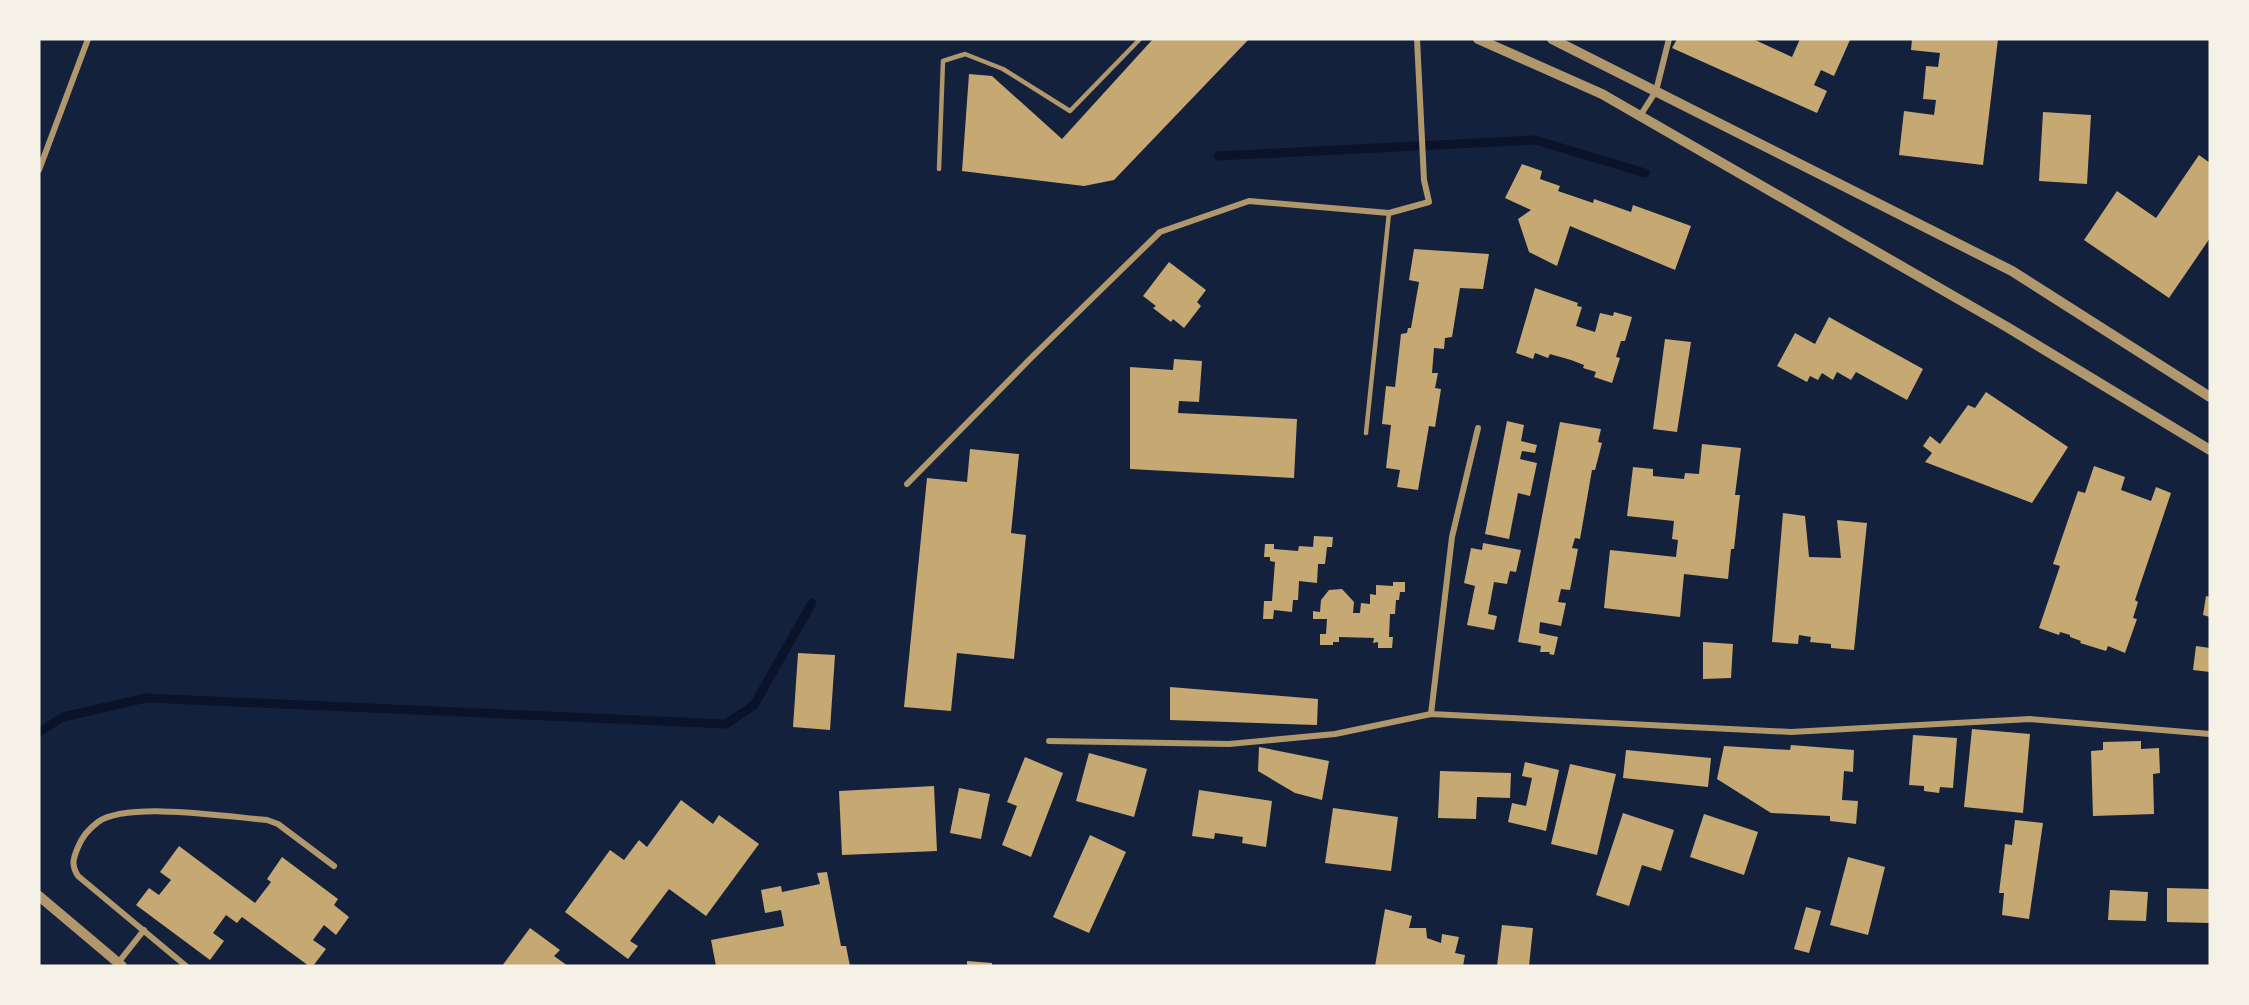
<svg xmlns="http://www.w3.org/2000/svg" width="2249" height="1005" viewBox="0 0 2249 1005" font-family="'Alegreya Sans',sans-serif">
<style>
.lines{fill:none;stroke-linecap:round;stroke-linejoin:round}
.stream{stroke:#0b132b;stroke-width:9}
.building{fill:#c6a872}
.service{stroke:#b1986c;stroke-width:4.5}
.minor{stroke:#b1986c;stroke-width:6}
.tertiary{stroke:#b1986c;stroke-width:10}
</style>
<rect width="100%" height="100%" fill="#14213d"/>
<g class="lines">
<path class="stream" d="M1218 156 1535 140 1645 173
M39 732 63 717 146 698 726 724 754 705 812 603"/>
</g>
<path class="building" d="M1153 39H1249L1114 180 1084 186 962 171 969 74 992 76 1062 139Z
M1677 39H1753L1792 57 1800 39 1850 40 1834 76 1821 70 1814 85 1827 91 1817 113 1672 48Z
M1912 39H1998L1983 165 1899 155 1904 111 1934 115 1936 100 1923 99 1926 66 1938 67 1940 53 1911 50Z
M2043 112 2091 115 2087 184 2039 181Z
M2199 155 2210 163V238L2169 298 2084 240 2117 191 2156 218Z
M1522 164 1542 171 1540 179 1560 186 1558 191 1593 203 1594 199 1631 212 1633 205 1691 226 1675 270 1570 226 1557 266 1529 252 1518 219 1531 210 1505 198Z
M1414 249 1489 254 1483 289 1460 288 1452 337 1445 338 1444 349 1434 348 1432 373H1438L1435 388 1441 389 1435 427 1429 426 1418 490 1397 487 1400 470 1386 468 1391 425 1382 424 1386 386 1395 387 1401 334 1407 333 1408 328H1411L1419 282 1409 280Z
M1169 262 1206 290 1197 302 1201 306 1184 328 1173 319 1171 322 1153 308 1156 306 1143 296Z
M1535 288 1578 303 1577 306 1582 307 1576 326 1595 332 1600 313 1613 316 1614 312 1632 317 1625 341H1621L1616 357 1620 358 1612 383 1594 377 1596 372 1583 368 1584 365 1571 360 1550 354 1548 358 1535 353 1533 359 1516 353Z
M1829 317 1923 369 1907 400 1856 372 1851 380 1837 372 1833 380 1822 373 1818 380 1810 376 1807 382 1777 366 1795 333 1815 344Z
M1665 339 1691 342 1677 432 1653 429Z
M1174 359 1202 361 1199 402 1179 401 1178 413 1297 419 1294 478 1130 469V367L1173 370Z
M1986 392 2068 447 2032 503 1925 462 1932 453 1923 446 1930 436 1940 444 1968 405 1975 408Z
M1507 421 1524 425 1521 441 1537 445 1535 453 1522 451 1520 459 1537 463 1530 496 1518 493 1509 539 1485 534Z
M1560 422 1601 429 1598 442 1602 443 1595 470H1592L1580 539 1575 538 1572 548 1578 549 1570 590 1561 589 1558 602 1566 603 1561 626 1540 622 1539 633 1558 637 1554 655 1549 654 1550 652H1540L1541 646 1518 642Z
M1702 444 1741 448 1735 495H1740L1734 549H1731L1728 579 1684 574 1680 617 1604 608 1610 550 1676 557 1678 540 1672 539 1674 521 1627 516 1633 467 1653 469V476L1684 479 1685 473 1699 474Z
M970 449 1019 454 1011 533 1026 535 1014 659 957 653 951 711 904 707 927 478 967 482Z
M2094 466 2125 477 2121 490 2151 501 2156 487 2171 493 2135 600 2138 602 2133 618 2137 619 2125 653 2108 646 2106 651 2080 643 2081 641 2070 637V635L2060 632 2059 635 2039 628 2060 566 2053 564 2078 491 2085 493Z
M1783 513 1805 516 1809 557 1841 558 1837 520 1867 523 1854 650 1831 648V644L1810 642 1811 637 1799 635 1798 644 1772 642Z
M1314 536 1333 537 1332 547H1327L1325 564H1318L1317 583 1299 581 1298 600H1293L1292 612 1274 610 1273 619H1263L1264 601H1272L1275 562 1270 561V557H1264L1265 544H1274V549L1298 551 1299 546 1313 547Z
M1483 543 1521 550 1516 572 1510 571 1507 584 1494 582 1488 614 1497 616 1494 630 1467 625 1475 586 1464 583 1471 548 1482 550Z
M1393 582H1405V592H1400L1399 600H1396L1395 614H1390L1389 637H1393L1392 648H1378V642L1373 643 1374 638 1339 637V642H1333V645H1320V634H1326L1327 619H1313V611L1320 612 1321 600 1329 590 1342 589 1354 602 1353 613H1360L1361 603 1370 604V594L1376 595V585L1393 586Z
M2206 596 2210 597V617L2203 615Z
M1703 642 1733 644 1731 678 1703 679Z
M2196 646 2210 648V672L2193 670Z
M798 653 835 655 830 730 793 727Z
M1170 687 1318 699 1317 725 1170 720Z
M1972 729 2030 734 2023 813 1964 807Z
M1913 735 1957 738 1953 788 1940 787 1939 793 1924 791V786L1909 785Z
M2141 741V749L2159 748 2160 773 2153 774 2154 814 2093 816 2091 751 2103 750V742Z
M1791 745 1854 750 1853 772 1844 771 1842 800 1858 801 1856 824 1830 821V816L1771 813 1717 779 1724 746 1790 750Z
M1259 747 1329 761 1322 800 1295 793 1258 771Z
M1626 750 1711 758 1708 787 1623 778Z
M1089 753 1147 769 1134 817 1076 801Z
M1025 757 1063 773 1031 857 1002 845 1017 806 1007 802Z
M1525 762 1559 770 1546 831 1508 822 1512 803 1526 806 1532 778 1522 776Z
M1570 764 1616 774 1597 855 1551 844Z
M1440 771 1511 773 1510 798 1477 797 1476 819 1438 818Z
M934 786 937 851 842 855 839 791Z
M959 788 990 794 981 839 950 833Z
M1199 790 1272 801 1266 847 1242 843 1243 837 1215 833 1214 839 1192 836Z
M681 800 713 824 719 815 759 844 706 916 669 889 630 941 638 946 628 959 565 912 610 850 624 860 639 840 647 847Z
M1333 808 1398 817 1391 871 1325 863Z
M1623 813 1674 830 1661 871 1642 865 1629 906 1596 895Z
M1704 814 1758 832 1744 875 1690 857Z
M2015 820 2043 823 2029 919 2002 915 2004 893H1999L2005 844 2012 845Z
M1090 835 1126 852 1089 933 1053 917Z
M179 846 255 903 271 882 267 879 282 857 338 899 334 905 349 917 336 935 324 925 313 940 326 949 313 966H309L242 917 237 923 226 915 213 933 224 941 210 960 136 905 149 888 159 895 171 880 160 872Z
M1848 857 1885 867 1868 935 1830 925Z
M827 872 841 946H846L850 966H716L711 940 784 926 781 910 765 913 761 890 781 886 782 892 820 884 817 873Z
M2167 888 2210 889V923L2167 922Z
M2110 890 2148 892 2146 921 2108 920Z
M1806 907 1821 911 1809 953 1794 949Z
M1385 909 1412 916 1409 928H1426L1427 938 1441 943 1442 934 1459 937 1455 953 1465 955 1463 966H1375Z
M1502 925 1533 928 1529 966H1497Z
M530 928 560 950 554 956 568 966H502Z
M967 961 992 963V966H967Z"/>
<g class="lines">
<path class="service" d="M939 169 943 61 965 54 1003 69 1070 111 1140 39
M1366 433 1389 213"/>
<path class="minor" d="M1640 116 1656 91 1669 39
M39 170 88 39
M907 484 1031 358 1160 232 1249 201 1389 213 1429 202 1424 180 1417 39
M1431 714 1452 537 1478 428
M1049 741 1229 744 1335 734 1431 714 1791 732 2030 719 2210 734
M118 963 144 930
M186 966 78 876C71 865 73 859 78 847 82 837 90 828 98 822 127 801 230 817 267 820L278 824 334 866"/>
<path class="tertiary" d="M1478 39 1602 94 2007 327 2210 450
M1552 39 2012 271 2210 397
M39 896 122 966"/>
</g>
<rect width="2249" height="1005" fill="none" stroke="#f6f1e7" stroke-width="81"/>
</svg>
